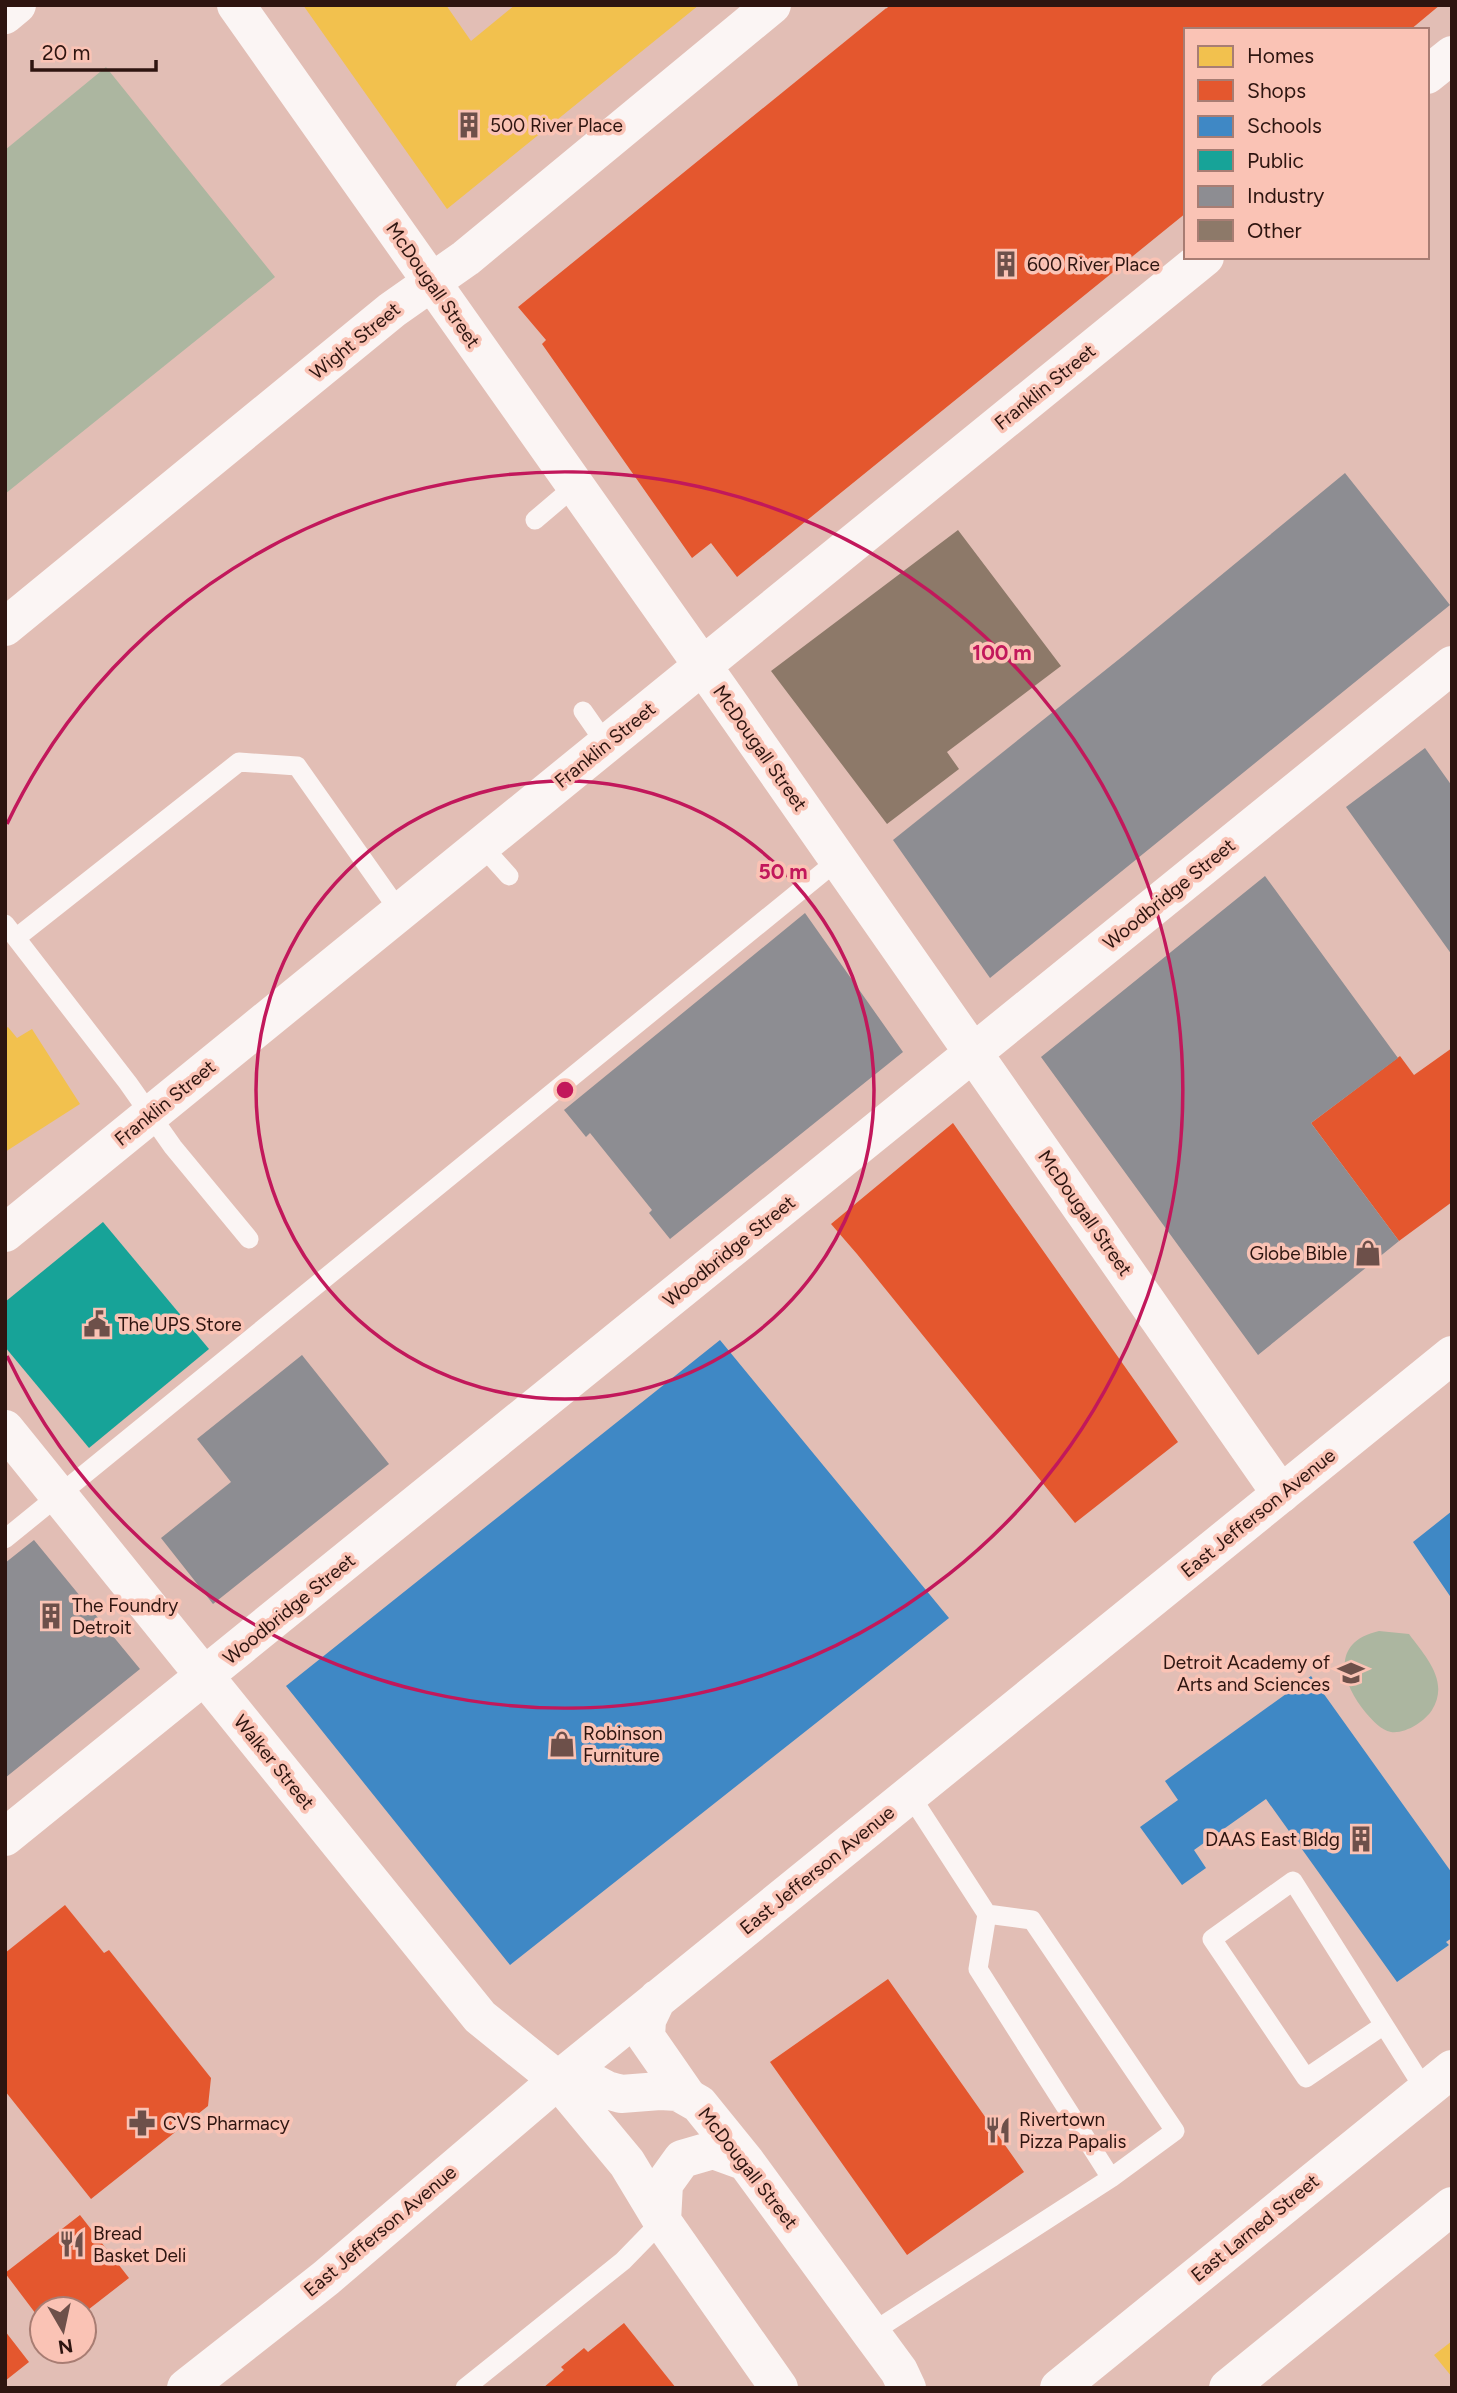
<svg xmlns="http://www.w3.org/2000/svg" width="1457" height="2393" viewBox="0 0 1457 2393" font-family="Figtree,sans-serif">
<style>
.green{fill:#acb6a0}
.homes{fill:#f2c14e}
.shops{fill:#e4572e}
.schools{fill:#3f88c5}
.public{fill:#17a398}
.industry{fill:#8d8d92}
.building{fill:#8d7969}
.lines{fill:none;stroke-linecap:round;stroke-linejoin:round}
.path{stroke:#d0c5c2;stroke-width:4.5;stroke-dasharray:5 3.5;stroke-linecap:butt}
.service{stroke:#fbf5f4;stroke-width:19}
.minor{stroke:#fbf5f4;stroke-width:38}
.tertiary{stroke:#fbf5f4;stroke-width:38}
.secondary{stroke:#fbf5f4;stroke-width:38}
.ring{fill:none;stroke:#c2185b;stroke-width:3.5}
.labels{text-anchor:middle;dominant-baseline:central;stroke-width:7;stroke-linejoin:round;paint-order:stroke}
.poi-label{font-size:19px;fill:#2e1510;stroke:#fac3b5;text-anchor:start}
.street-label{font-size:19px;fill:#2e1510;stroke:#fac3b5}
.centre{fill:#c2185b;stroke:#fac3b5;stroke-width:3.5}
.ring-label{font-size:21px;text-anchor:middle;font-weight:bold;fill:#c2185b;stroke:#fac3b5;stroke-width:7;stroke-linejoin:round;paint-order:stroke}
</style>
<rect width="100%" height="100%" fill="#e2beb5"/>
<path class="green" d="M106 67 275 277 5 494V150Z
M1379 1631 1409 1634C1425 1656 1450 1681 1432 1710 1425 1721 1406 1734 1391 1732 1381 1730 1373 1721 1366 1713 1341 1683 1330 1642 1379 1631Z"/>
<path class="homes" d="M303 5H446L471 41 515 5H699L447 209Z
M928 5H1028L1007 23 1004 18 984 35 987 39 966 55 1008 107 955 150 915 99 894 116 890 112 872 127 875 130 834 163 831 159 812 174 815 178 775 210 772 206 751 222 754 227 715 257 712 253 690 271 693 275 634 321 639 328 629 335 635 342 629 346 647 371 654 365 661 375 666 370 701 416 697 419 705 429 693 438 705 453 733 430 738 435 794 392 797 396 813 384 810 380 853 346 856 351 875 336 871 332 912 299 915 302 934 287 931 283 972 250 975 255 995 239 992 236 1011 219 1014 222 1025 213 1022 210 1053 185 1056 188 1066 179 1064 177 1085 160 1089 165 1109 148 1106 144 1144 112 1148 116 1169 99 1165 95 1186 78V159L726 531 712 513 691 528 557 343 566 336 549 313Z
M1287 5H1375L1345 30H1247L1264 17 1267 21Z
M8 1027 17 1038 32 1029 80 1104 5 1152V1029Z
M1452 2341V2377L1434 2355Z"/>
<path class="shops" d="M890 5H1440L1410 30H1186V213L737 577 711 543 692 558 542 344 546 340 518 307Z
M1452 1048V1202L1399 1241 1311 1123 1400 1056 1414 1075Z
M953 1123 1178 1442 1075 1523 857 1254 831 1224Z
M65 1905 104 1953 109 1950 211 2078 208 2106 91 2199 5 2091V1953Z
M888 1979 1024 2172 907 2255 770 2062Z
M80 2215 129 2278 84 2313V2309H42V2322L5 2273Z
M624 2323 676 2388H543L564 2370 561 2367 584 2348 588 2352Z
M5 2331 29 2362 5 2381Z"/>
<path class="schools" d="M720 1340 949 1618 510 1965 286 1686Z
M1452 1511V1599L1413 1542Z
M1311 1676 1452 1873V1938L1446 1942 1449 1945 1397 1982 1266 1799 1194 1850 1206 1868 1182 1885 1140 1827 1178 1800 1165 1781Z"/>
<path class="public" d="M103 1222 209 1349 89 1448 5 1347V1302Z"/>
<path class="industry" d="M1345 473 1450 605 990 978 893 840 1123 656Z
M1425 748 1452 786V955L1346 807Z
M1265 876 1398 1058 1311 1123 1399 1241 1258 1355 1041 1057Z
M805 913 903 1052 670 1239 649 1213 652 1210 590 1133 586 1137 564 1110Z
M302 1355 389 1464 213 1604 161 1538 231 1482 197 1439Z
M34 1540 140 1669 5 1778V1563Z"/>
<path class="building" d="M958 530 1061 666 947 752 959 769 887 824 771 671Z"/>
<g class="lines">
<path class="path" d="M886 5 888 7"/>
<path class="service" d="M535 520 575 486
M583 711 606 744
M482 846 509 876
M5 924 16 938
M249 1239 173 1147 128 1083 16 938 239 762 297 766 400 912
M5 1539 838 860
M987 1914 1032 1920 1175 2131 1111 2178
M1384 2025 1306 2078 1212 1939 1293 1881 1384 2025 1425 2090
M871 2333 1111 2178 978 1969 987 1914 910 1795
M465 2388 623 2261 662 2221"/>
<path class="minor" d="M236 5 726 699 1281 1494
M5 15 17 5
M1427 75 1452 55
M5 627 392 310 466 258 772 5
M5 1233 1205 257
M5 1429 480 2017 558 2080
M5 1837 1452 665"/>
<path class="tertiary" d="M662 2221 664 2184 682 2159 713 2150 746 2162
M779 2388 662 2221 627 2163 558 2080 590 2081 607 2090 621 2094 660 2091 678 2092 699 2104 746 2162 871 2333 899 2371 907 2388
M1059 2388 1452 2069
M1228 2388 1452 2206"/>
<path class="secondary" d="M657 1999 647 2020 646 2037 687 2096
M186 2388 326 2278 558 2080 1452 1355"/>
</g>
<g class="ring">
<circle cx="565" cy="1090" r="309"/>
<path d="M7 824A618 618 0 1 1 7 1356"/>
</g>
<defs>
<g id="building-bare" transform="scale(2.1)"><path d="M-4-6H4V6H1V3H-1V6H-4ZM-2.5-4.3h1.7v1.8h-1.7ZM.8-4.3h1.7v1.8H.8ZM-2.5-1h1.7V.8h-1.7ZM.8-1h1.7V.8H.8Z" fill="#6d504a" stroke="#fac3b5" stroke-width="2.5" paint-order="stroke"/></g>
<g id="shop-bare" transform="scale(2.1)"><path d="M-5-2.5h2.3a2.7 3.5 0 0 1 5.4 0H5L5.5 6h-11ZM-1.5-2.5h3a1.5 2.3 0 0 0-3 0Z" fill="#6d504a" stroke="#fac3b5" stroke-width="2.5" paint-order="stroke"/></g>
<g id="civic-bare" transform="scale(2.1)"><path d="M-.6-6.5H3V-4.5H.6V-3L4-1V1h2V6H-6V1h2V-1L-.6-3ZM-1.2 2.5V6h2.4V2.5Z" fill="#6d504a" stroke="#fac3b5" stroke-width="2.5" paint-order="stroke"/></g>
<g id="school-bare" transform="scale(2.1)"><path d="M0-5L7-2L0 1L-7-2ZM-4 1L0 2.5L4 1V4Q0 6-4 4Z" fill="#6d504a" stroke="#fac3b5" stroke-width="2.5" paint-order="stroke"/></g>
<g id="pharmacy-bare" transform="scale(2.1)"><path d="M-2-6h4v4h4v4h-4v4h-4v-4h-4v-4h4Z" fill="#6d504a" stroke="#fac3b5" stroke-width="2.5" paint-order="stroke"/></g>
<g id="restaurant-bare" transform="scale(2.1)"><path d="M-5-6h1v4h1v-4h1v4h1v-4h1v5L-1.5 .5V6h-2V.5L-5-1ZM5-6V6H3V1.5H1.5Q1.5-4 5-6Z" fill="#6d504a" stroke="#fac3b5" stroke-width="2.5" paint-order="stroke"/></g>
</defs>
<g fill-rule="evenodd">
<use href="#building-bare" x="469" y="125"/>
<use href="#building-bare" x="1006" y="264"/>
<use href="#shop-bare" x="1368" y="1253"/>
<use href="#civic-bare" x="97" y="1324"/>
<use href="#building-bare" x="51" y="1616"/>
<use href="#school-bare" x="1351" y="1673"/>
<use href="#shop-bare" x="562" y="1744"/>
<use href="#building-bare" x="1361" y="1839"/>
<use href="#pharmacy-bare" x="142" y="2123"/>
<use href="#restaurant-bare" x="998" y="2130"/>
<use href="#restaurant-bare" x="72" y="2244"/>
</g>
<g class="labels">
<g class="poi-label">
<text x="490" y="125">500 River Place</text>
<text x="1027" y="264">600 River Place</text>
<text x="1347" y="1253" text-anchor="end">Globe Bible</text>
<text x="118" y="1324">The UPS Store</text>
<text x="72" y="1605">The Foundry<tspan x="72" dy="22">Detroit</tspan></text>
<text x="1330" y="1662" text-anchor="end">Detroit Academy of<tspan x="1330" dy="22">Arts and Sciences</tspan></text>
<text x="583" y="1733">Robinson<tspan x="583" dy="22">Furniture</tspan></text>
<text x="1340" y="1839" text-anchor="end">DAAS East Bldg</text>
<text x="1019" y="2119">Rivertown<tspan x="1019" dy="22">Pizza Papalis</tspan></text>
<text x="163" y="2123">CVS Pharmacy</text>
<text x="93" y="2233">Bread<tspan x="93" dy="22">Basket Deli</tspan></text>
</g>
<g class="street-label">
<text transform="translate(433 285) rotate(55)">McDougall Street</text>
<text transform="translate(355 341) rotate(-39)">Wight Street</text>
<text transform="translate(1045 387) rotate(-39)">Franklin Street</text>
<text transform="translate(605 745) rotate(-39)">Franklin Street</text>
<text transform="translate(760 748) rotate(55)">McDougall Street</text>
<text transform="translate(1169 894) rotate(-39)">Woodbridge Street</text>
<text transform="translate(165 1103) rotate(-39)">Franklin Street</text>
<text transform="translate(1085 1213) rotate(55)">McDougall Street</text>
<text transform="translate(729 1251) rotate(-39)">Woodbridge Street</text>
<text transform="translate(1258 1513) rotate(-39)">East Jefferson Avenue</text>
<text transform="translate(289 1609) rotate(-39)">Woodbridge Street</text>
<text transform="translate(274 1762) rotate(51)">Walker Street</text>
<text transform="translate(817 1870) rotate(-39)">East Jefferson Avenue</text>
<text transform="translate(748 2168) rotate(52)">McDougall Street</text>
<text transform="translate(1255 2228) rotate(-39)">East Larned Street</text>
<text transform="translate(380 2231) rotate(-40)">East Jefferson Avenue</text>
</g>
</g>
<circle cx="565" cy="1090" r="10" class="centre"/>
<g class="ring-label">
<text x="1002" y="660">100 m</text>
<text x="783" y="879">50 m</text>
</g>
<rect width="1457" height="2393" fill="none" stroke="#2e1510" stroke-width="14"/>
<rect x="1184" y="28" width="245" height="231" fill="#fac3b5" stroke="#a87d73" stroke-width="2"/>
<rect x="1198" y="46" width="35" height="21" fill="#f2c14e" stroke="#a87d73" stroke-width="2"/>
<text x="1247" y="63" font-size="21" fill="#2e1510">Homes</text>
<rect x="1198" y="80" width="35" height="21" fill="#e4572e" stroke="#a87d73" stroke-width="2"/>
<text x="1247" y="98" font-size="21" fill="#2e1510">Shops</text>
<rect x="1198" y="116" width="35" height="21" fill="#3f88c5" stroke="#a87d73" stroke-width="2"/>
<text x="1247" y="133" font-size="21" fill="#2e1510">Schools</text>
<rect x="1198" y="150" width="35" height="21" fill="#17a398" stroke="#a87d73" stroke-width="2"/>
<text x="1247" y="168" font-size="21" fill="#2e1510">Public</text>
<rect x="1198" y="186" width="35" height="21" fill="#8d8d92" stroke="#a87d73" stroke-width="2"/>
<text x="1247" y="203" font-size="21" fill="#2e1510">Industry</text>
<rect x="1198" y="220" width="35" height="21" fill="#8d7969" stroke="#a87d73" stroke-width="2"/>
<text x="1247" y="238" font-size="21" fill="#2e1510">Other</text>
<g transform="translate(63 2330) rotate(171)"><circle r="33" fill="#fac3b5" stroke="#a87d73" stroke-width="2"/>
<path d="M0-5L12 26L0 18L-12 26Z" fill="#6d504a"/>
<text y="-10" font-size="19" font-weight="bold" text-anchor="middle" fill="#2e1510">N</text>
</g>
<path d="M32 60v10h124v-10" fill="none" stroke="#2e1510" stroke-width="3.5"/>
<text x="42" y="60" font-size="21" fill="#2e1510" stroke="#fac3b5" stroke-width="5" paint-order="stroke">20 m</text>
</svg>
